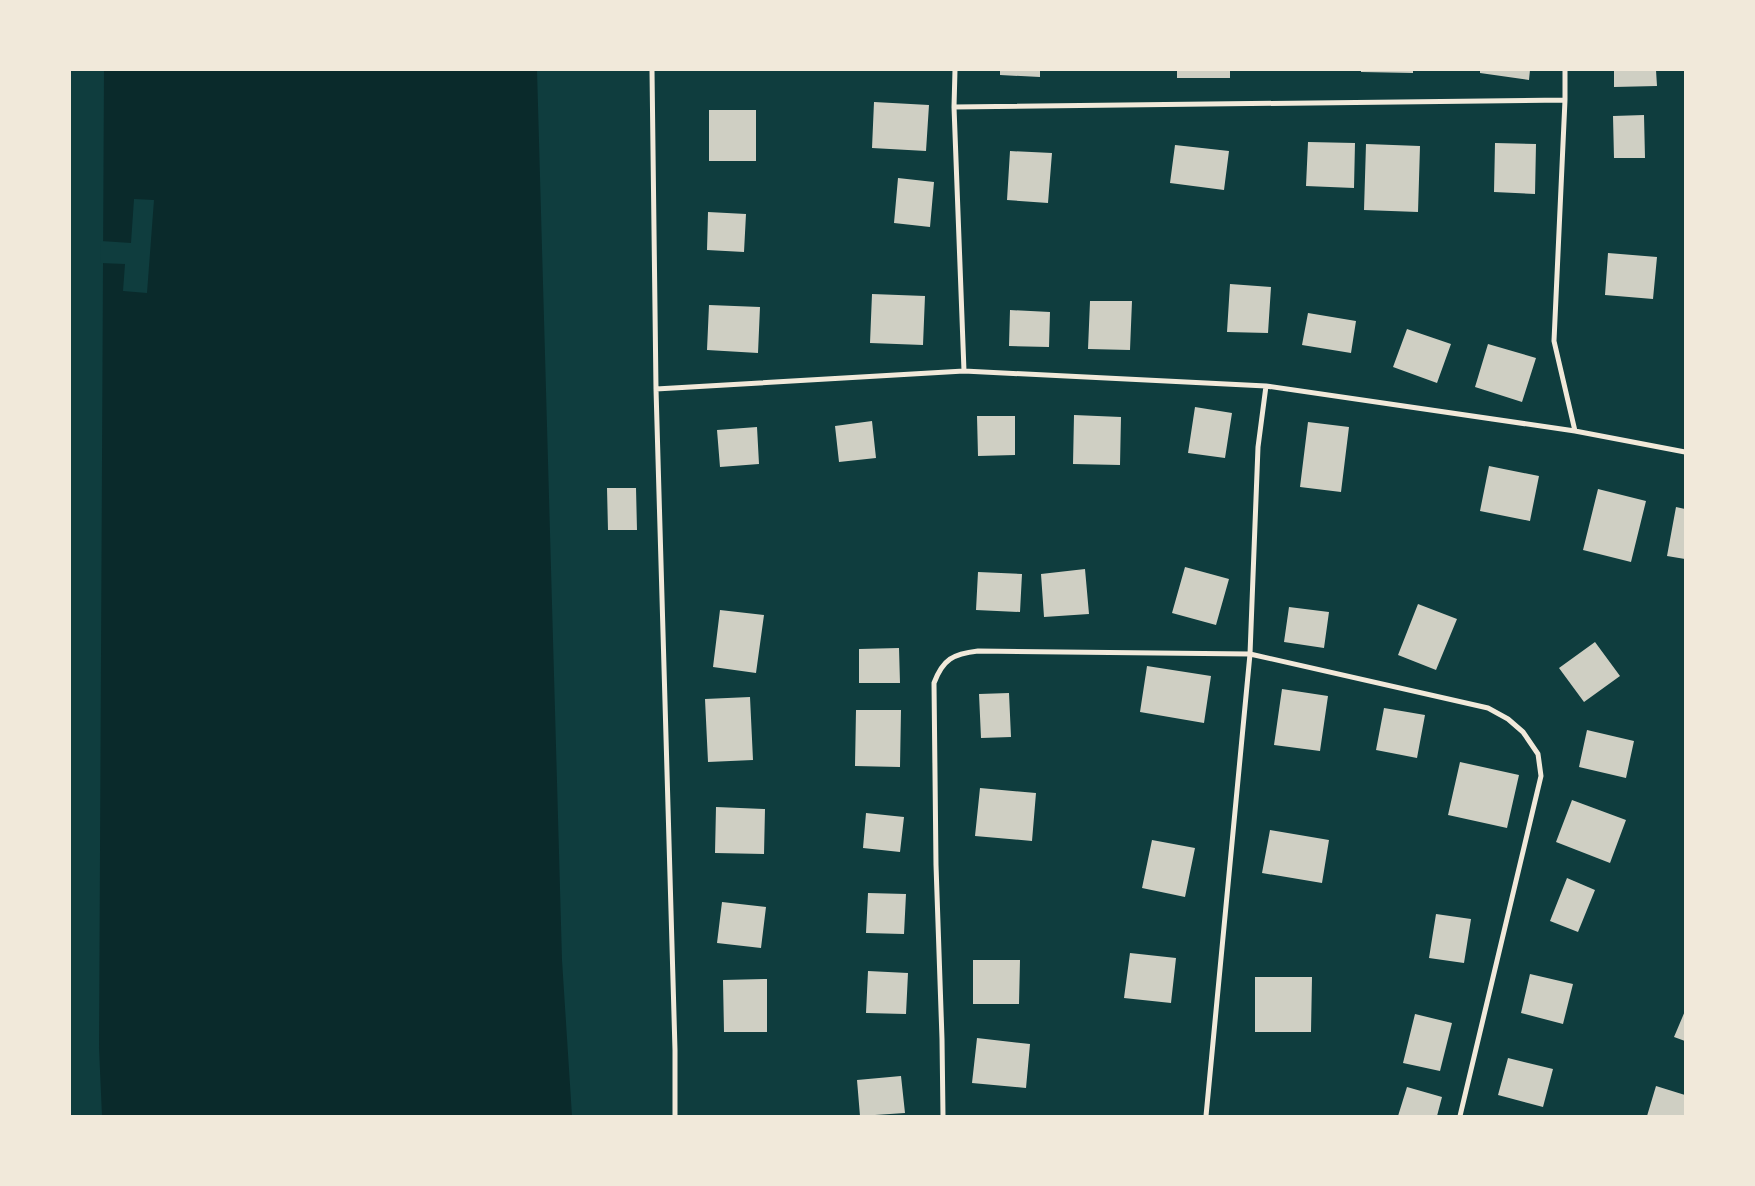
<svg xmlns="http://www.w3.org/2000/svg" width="1755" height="1186" viewBox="0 0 1755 1186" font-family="'Fira Sans Condensed',sans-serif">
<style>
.water{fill:#0a2a2b}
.pier{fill:#0f3d3e}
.building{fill:#cfcfc3}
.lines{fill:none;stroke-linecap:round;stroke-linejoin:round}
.minor{stroke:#f1e9da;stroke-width:5}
</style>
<rect width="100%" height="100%" fill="#0f3d3e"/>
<path class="water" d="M104 70H537L562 960 572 1116H102L99 1048Z"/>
<path class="pier" d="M134 199 154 200 147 293 123 291 125 264 100 263 101 241 131 243Z"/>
<path class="building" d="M1000 70H1040V77L1000 75Z
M1177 70H1230V78H1177Z
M1361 70H1413V73L1361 72Z
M1480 70H1530L1529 80 1480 73Z
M1614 70H1656L1657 86 1614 87Z
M874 102 929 105 926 151 872 148Z
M709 110H756V161H709Z
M1644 115 1645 158H1614L1613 116Z
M1308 142 1355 143 1354 188 1306 186Z
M1495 143 1536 144 1535 194 1494 192Z
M1366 144 1420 146 1418 212 1364 210Z
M1175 145 1229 151 1224 190 1170 183Z
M1010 151 1052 153 1048 203 1007 200Z
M898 178 934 182 930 227 894 223Z
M708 212 746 214 744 252 707 250Z
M1608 253 1657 257 1653 299 1605 295Z
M1230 284 1271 287 1268 333 1227 332Z
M872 294 925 296 923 345 870 343Z
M1090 301H1132L1130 350 1088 349Z
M709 305 760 307 758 353 707 350Z
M1010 310 1050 312 1049 347 1009 346Z
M1308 313 1356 321 1351 353 1302 345Z
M1407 329 1451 344 1437 383 1393 367Z
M1488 344 1536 358 1522 402 1475 387Z
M1195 407 1232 413 1225 458 1188 453Z
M1074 415 1121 417 1120 465 1073 464Z
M977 416H1015V455L978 456Z
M872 421 876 458 839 462 835 426Z
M1308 422 1349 427 1341 492 1300 487Z
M757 427 759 464 720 467 717 430Z
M1489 466 1539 476 1530 521 1480 511Z
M607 488H636L637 530H608Z
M1598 489 1646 501 1631 562 1583 550Z
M1676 507 1685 509V559L1667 556Z
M1185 567 1229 579 1216 625 1172 613Z
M1085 569 1089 614 1044 617 1041 574Z
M978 572 1022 574 1020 612 976 610Z
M1418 604 1457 619 1436 670 1398 655Z
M1289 607 1329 612 1324 648 1284 642Z
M720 610 764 615 756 673 713 667Z
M1595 642 1620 676 1584 702 1559 668Z
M899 648 900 683H859V649Z
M1147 666 1211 676 1204 723 1140 712Z
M1282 689 1328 696 1320 751 1274 745Z
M1009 693 1011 737 981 738 979 694Z
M750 697 753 760 708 762 705 699Z
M1384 708 1425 715 1417 758 1376 750Z
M856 710H901L900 767 855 766Z
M1587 730 1634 741 1626 778 1579 767Z
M1460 762 1519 775 1507 828 1448 815Z
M980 788 1036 793 1032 841 975 836Z
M1572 800 1626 820 1610 863 1556 842Z
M716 807 765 809 764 854 715 853Z
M866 813 904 817 900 852 863 848Z
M1270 830 1329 840 1322 883 1262 873Z
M1152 840 1195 848 1185 897 1142 888Z
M1567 878 1595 890 1578 932 1550 921Z
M868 893 906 894 904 934 866 933Z
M722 902 766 907 761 948 717 943Z
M1436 914 1471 919 1464 963 1429 958Z
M1130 953 1176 958 1171 1003 1124 998Z
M973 960H1020L1019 1004H973Z
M868 971 908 973 906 1014 866 1013Z
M1530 974 1573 984 1563 1024 1521 1013Z
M1255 977H1312L1311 1032H1255Z
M767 979V1032H724L723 980Z
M1685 1011V1041L1674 1037Z
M1415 1014 1452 1023 1440 1071 1403 1063Z
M977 1038 1030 1044 1026 1088 972 1083Z
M1508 1058 1553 1069 1543 1107 1498 1095Z
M901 1076 905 1113 860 1116 857 1080Z
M1656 1086 1685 1095V1116H1647Z
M1407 1087 1442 1097 1437 1116H1398Z"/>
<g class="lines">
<path class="minor" d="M652 70 656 389 675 1050V1116
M955 70 954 107 964 371
M1565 70V100L1554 341 1575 431
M954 107 1565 100
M656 389 964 371 1266 386 1575 431 1685 452
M943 1116 942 1039 936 865 934 683C943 659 953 654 978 651L1250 654 1488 708 1508 719 1523 732 1538 754 1541 776 1460 1116
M1206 1116 1250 654 1258 447 1266 386"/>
</g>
<rect width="1755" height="1186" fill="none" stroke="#f1e9da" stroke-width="142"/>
</svg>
